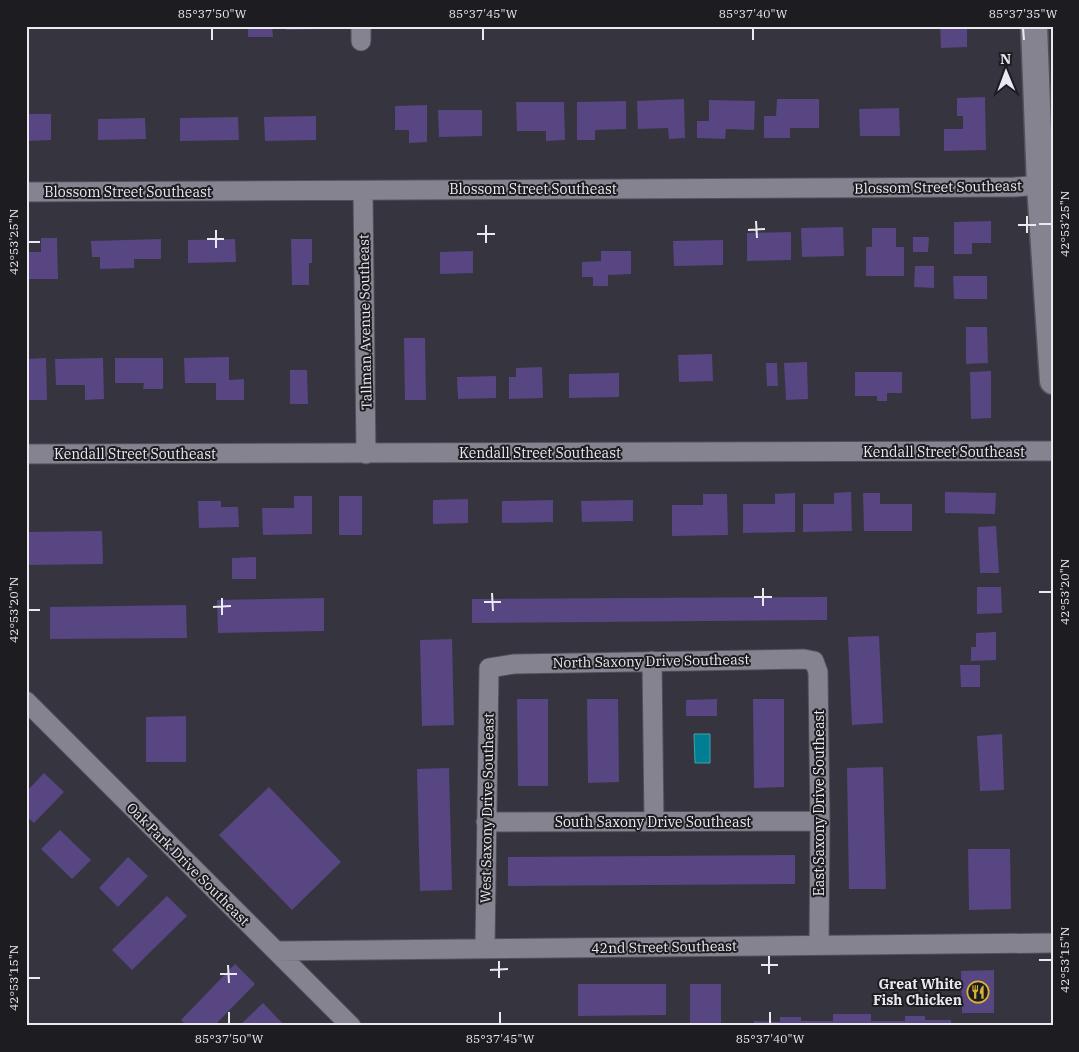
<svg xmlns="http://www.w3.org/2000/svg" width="1079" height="1052" viewBox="0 0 1079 1052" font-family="'IBM Plex Serif',serif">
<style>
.water{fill:#007f92;stroke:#469fae}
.building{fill:#574682}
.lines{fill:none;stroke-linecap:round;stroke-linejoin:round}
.minor-casing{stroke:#52515a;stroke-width:21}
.secondary-casing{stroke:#52515a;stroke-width:29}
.minor{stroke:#85838f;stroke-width:19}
.secondary{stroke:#85838f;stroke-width:26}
.ticks{fill:none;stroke:#eae9f0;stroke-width:2}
.labels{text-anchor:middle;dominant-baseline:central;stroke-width:4;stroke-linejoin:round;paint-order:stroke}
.street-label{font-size:14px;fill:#eae9f0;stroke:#1d1c21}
.poi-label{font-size:14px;font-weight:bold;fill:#eae9f0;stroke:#1d1c21;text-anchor:end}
.neatline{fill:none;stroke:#eae9f0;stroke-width:2}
.ticks-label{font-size:12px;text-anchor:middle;fill:#eae9f0}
</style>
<rect width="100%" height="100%" fill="#36343e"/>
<path class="water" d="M694 734H710V763H695Z"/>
<path class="building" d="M248 26H272L273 37H248Z
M286 26H325V29L286 30Z
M940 26H967V47L941 48Z
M985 97 986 150 944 151V129H963V116H957V98Z
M684 99 685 138 669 139 668 128 638 129 637 101Z
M777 99H819V128H790V138H764V116H776Z
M709 100 755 101 754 130 726 129 725 139 697 138V121H709Z
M626 101V129L595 130V140H577V102Z
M516 102H564L565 140 546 141V131H517Z
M427 105V142L409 143V130H395V106Z
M899 108 900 136H860L859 109Z
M438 110H482V136L439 137Z
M26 114H51V140L26 141Z
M316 116V140L265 141 264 117Z
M238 117 239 140 180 141V118Z
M145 118 146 139 98 140V119Z
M991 221V243H972V254H954V222Z
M843 227 844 256 802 257 801 228Z
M872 228H896V247H904V276H866V247H872Z
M791 232V260L747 261V233Z
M913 237H929L928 252H913Z
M41 238H57L58 279H26V252H41Z
M161 239V259H134V268L100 269V257H92L91 241Z
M235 239 236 262 188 263V240Z
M291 239H312V263H309V285H292Z
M723 240V265L674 266 673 241Z
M473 251V273L440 274V252Z
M601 251H631V274L608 275V286H593V277H582V262L601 261Z
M915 266H934V288L914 287Z
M953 276H987V299H954Z
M966 327H987L988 363 966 364Z
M404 338H425L426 400H405Z
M712 354 713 381 679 382 678 355Z
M229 357V380L244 379V400H216V383H185L184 358Z
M46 358 47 400H26V359Z
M103 358 104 399 85 400V385H56L55 359Z
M115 358H163V389H143L144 383H115Z
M807 362 808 399 786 400 784 363Z
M766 363H777L778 386H767Z
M542 367 543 398 509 399V377H516V368Z
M290 370H307L308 404H290Z
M991 371V418L971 419 970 372Z
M855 372H902V393H887V401H877V396H855Z
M619 373V397L569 398V374Z
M496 376V398L458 399 457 377Z
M851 492 852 531 803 532V504H834V493Z
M945 492 996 493 995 514 945 513Z
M795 493V532L743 533V504H775V494Z
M863 493H880V504H912V531H864Z
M703 494H727L728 535 672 536V505H703Z
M294 496H312V534L263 535 262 508H294Z
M339 496H362V535H339Z
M468 499V523L433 524V500Z
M553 500V522L502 523V501Z
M633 500V521L582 522 581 501Z
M198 501H221V507H238L239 527 199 528Z
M996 526 999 573H980L978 527Z
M102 531 103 564 26 565V532Z
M256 557V579H232V558Z
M977 587H1001L1002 613 977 614Z
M827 597V620L472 623V599Z
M324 598V631L218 633 217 600Z
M186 605 187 638 50 639V607Z
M996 632V660L971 661V647H976V633Z
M879 636 883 723 852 725 848 637Z
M452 639 454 725 422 726 420 640Z
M960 665H980V687H961Z
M517 699H548V786H518Z
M587 699H618L619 782 588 783Z
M717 699V716H686V700Z
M753 699H784V787L754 788Z
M186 716V762H146V717Z
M1002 734 1004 790 980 791 977 736Z
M883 767 886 889H849L847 768Z
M449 768 452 890 420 891 417 769Z
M44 773 64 792 34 823 26 816V792Z
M269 787 341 862 292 910 219 835Z
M60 830 91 860 72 879 41 849Z
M968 849H1010L1011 909 969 910Z
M795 855V884L508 886V857Z
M128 857 148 876 118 907 99 888Z
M167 896 187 916 132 970 112 950Z
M235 964 255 984 214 1026H187L181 1020Z
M994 970V1013H962L961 971Z
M578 984H666V1015L578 1016Z
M690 984H721V1026H690Z
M263 1003 285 1026H243L241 1024Z
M833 1014H871V1021H905V1016H925V1020H951V1026H754V1021L780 1022V1017H801V1021H833Z"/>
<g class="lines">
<g class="minor-casing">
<path id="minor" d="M361 41V26
M363 191 366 454
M26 192 1015 187 1040 185
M26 454 1053 451
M652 661 654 822
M26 701 351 1026
M486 822 820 821
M485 948 489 668 514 664 804 659 814 661 818 672 820 821 819 945
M276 951 1053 943"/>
</g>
<g class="secondary-casing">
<path id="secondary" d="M1034 26 1040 185 1053 381"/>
</g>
<use href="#minor" class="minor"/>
<use href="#secondary" class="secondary"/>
</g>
<path class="ticks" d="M212 28V40M483 28V40M753 28V40M1023 28 1024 40M1027 216V233M756 221 757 238M1039 224H1052M486 225V243M1018 225H1036M216 230V248M748 230 765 229M477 234H495M207 239H224M28 242H40M763 588V606M1039 592H1052M492 593 493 611M754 597H772M222 598V615M484 602H501M213 607 231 606M28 610H40M769 956V974M1039 960H1052M499 961V978M228 965 229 983M761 965H778M490 970 508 969M220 974H237M28 978H40M229 1012V1024M500 1012V1024M770 1012V1024"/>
<defs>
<g id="restaurant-ring" transform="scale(1.125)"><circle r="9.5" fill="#1d1c21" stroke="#dab333" stroke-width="1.5"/><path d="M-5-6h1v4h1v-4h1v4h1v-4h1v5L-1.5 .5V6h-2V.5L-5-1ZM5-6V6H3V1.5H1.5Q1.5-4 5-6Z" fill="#dab333"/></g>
</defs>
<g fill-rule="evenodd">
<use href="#restaurant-ring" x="978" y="992"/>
</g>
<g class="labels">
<g class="street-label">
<text transform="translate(938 187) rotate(-1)">Blossom Street Southeast</text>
<text x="533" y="189">Blossom Street Southeast</text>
<text x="128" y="192">Blossom Street Southeast</text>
<text transform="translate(365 322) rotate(-91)">Tallman Avenue Southeast</text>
<text x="944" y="452">Kendall Street Southeast</text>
<text x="540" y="453">Kendall Street Southeast</text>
<text x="135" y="454">Kendall Street Southeast</text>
<text transform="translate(651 661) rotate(-1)">North Saxony Drive Southeast</text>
<text transform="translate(819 803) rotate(-90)">East Saxony Drive Southeast</text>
<text transform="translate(487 808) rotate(-89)">West Saxony Drive Southeast</text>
<text x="653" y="822">South Saxony Drive Southeast</text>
<text transform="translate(188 864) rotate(45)">Oak Park Drive Southeast</text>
<text transform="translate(664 947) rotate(-1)">42nd Street Southeast</text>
</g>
<g class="poi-label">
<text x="962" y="984">Great White<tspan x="962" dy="16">Fish Chicken</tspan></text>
</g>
</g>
<rect width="1079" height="1052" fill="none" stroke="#1d1c21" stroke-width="55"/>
<g transform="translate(1006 72) rotate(359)" stroke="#1d1c21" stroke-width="4" paint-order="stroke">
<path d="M0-4L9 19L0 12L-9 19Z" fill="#eae9f0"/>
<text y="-8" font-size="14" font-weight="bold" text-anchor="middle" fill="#eae9f0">N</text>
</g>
<rect x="28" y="28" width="1024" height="996" class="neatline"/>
<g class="ticks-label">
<text x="212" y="18">85°37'50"W</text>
<text x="483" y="18">85°37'45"W</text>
<text x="753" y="18">85°37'40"W</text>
<text x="1023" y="18">85°37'35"W</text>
<text transform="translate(1065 224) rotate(-90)" y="4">42°53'25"N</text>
<text transform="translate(14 242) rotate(-90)" y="4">42°53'25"N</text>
<text transform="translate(1065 592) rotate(-90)" y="4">42°53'20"N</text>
<text transform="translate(14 610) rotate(-90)" y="4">42°53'20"N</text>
<text transform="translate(1065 960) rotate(-90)" y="4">42°53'15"N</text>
<text transform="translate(14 978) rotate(-90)" y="4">42°53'15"N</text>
<text x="229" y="1043">85°37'50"W</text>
<text x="500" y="1043">85°37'45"W</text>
<text x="770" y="1043">85°37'40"W</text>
</g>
</svg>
